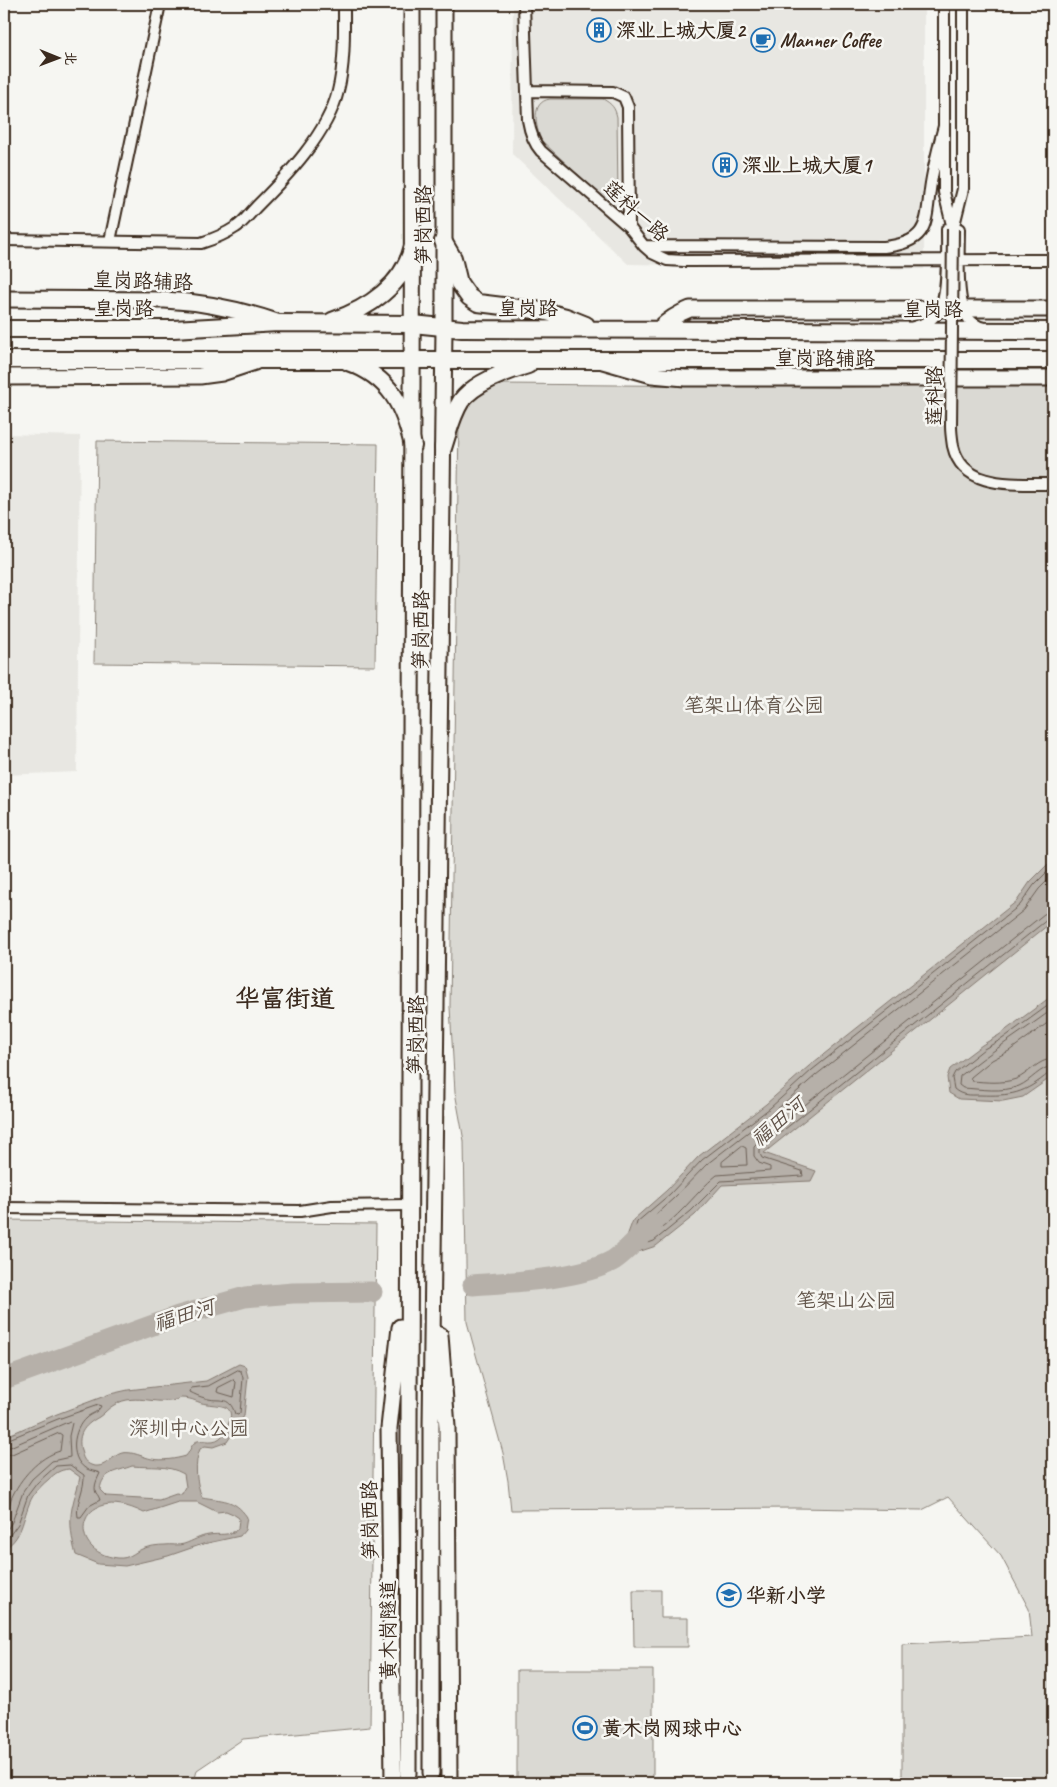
<svg xmlns="http://www.w3.org/2000/svg" width="1057" height="1787" viewBox="0 0 1057 1787" font-family="Caveat,'LXGW WenKai TC',sans-serif">
<style>
.built{fill:#e8e7e2}
.green{fill:#dad9d3;stroke:#8a8278}
.water{fill:#b6b0a9;stroke:#857a71;fill-rule:evenodd}
.lines{fill:none;stroke-linecap:round;stroke-linejoin:round}
.shore{stroke:#6c6056;stroke-width:1}
.river{stroke:#b6b0a9;stroke-width:21}
.minor-casing{stroke:#3b2a1e;stroke-width:14}
.primary-casing{stroke:#3b2a1e;stroke-width:19}
.trunk-casing{stroke:#3b2a1e;stroke-width:20}
.minor{stroke:#f6f6f2;stroke-width:10}
.primary{stroke:#f6f6f2;stroke-width:15}
.trunk{stroke:#f6f6f2;stroke-width:16}
.minor-bridge-casing{stroke:#3b2a1e;stroke-width:14;stroke-linecap:butt}
.minor-bridge{stroke:#f6f6f2;stroke-width:10}
.labels{text-anchor:middle;dominant-baseline:central;stroke-width:5;stroke-linejoin:round;paint-order:stroke}
.poi-label{font-size:20px;font-weight:bold;fill:#3b2a1e;stroke:#f6f6f2;text-anchor:start}
.street-label{font-size:20px;fill:#3b2a1e;stroke:#f6f6f2}
.park-label{font-size:20px;fill:#63564b;stroke:#f6f6f2}
.water-label{font-size:21px;font-style:italic;fill:#605248;stroke:#f6f6f2}
.district-label{font-size:25px;font-weight:bold;fill:#3b2a1e;stroke:#f6f6f2}
</style>
<rect width="100%" height="100%" fill="#f6f6f2"/>
<filter id="ink" filterUnits="userSpaceOnUse"><feTurbulence type="fractalNoise" baseFrequency=".02" numOctaves="2"/><feDisplacementMap in="SourceGraphic" scale="10" xChannelSelector="R" yChannelSelector="G"/><feConvolveMatrix kernelMatrix="1 2 1 2 8 2 1 2 1" color-interpolation-filters="sRGB"/></filter>
<g filter="url(#ink)">
<path class="built" d="M513 4H924V269L628 264 512 154Z
M4 434 80 436 77 772 4 775Z"/>
<path class="green" d="M550 99H603C612 104 615 108 617 117L618 199 612 205 608 203 541 140C536 127 530 102 550 99Z
M501 384 848 387 1053 384V1783H902V1644L1032 1637 1029 1609 1001 1556 948 1497 922 1510 794 1508 511 1510 508 1481 503 1453 467 1322 464 1141 455 1092 450 1007 459 422 460 415 477 391Z
M97 441 378 444 375 666 94 663Z
M4 1220 376 1224 370 1727 243 1739 197 1770 194 1783H4Z
M633 1590H661V1618H688V1647H634Z
M517 1670H653V1783H517Z"/>
<path class="water" d="M1053 859V921L764 1153 816 1171 811 1181 722 1185 695 1215 656 1246 638 1252 626 1239 633 1220 667 1190 699 1156 766 1104 809 1066 1017 901 1030 882Z
M1053 995V1076L1023 1097 1003 1101 959 1099 949 1093 947 1077 950 1069 982 1045 999 1035Z
M239 1364 245 1366 248 1377 244 1416 227 1442 213 1447 205 1446 200 1449C194 1463 196 1483 202 1497 222 1501 234 1498 247 1517L245 1530 240 1536 203 1544 168 1556 125 1566 98 1564 76 1555C72 1541 69 1522 72 1508 74 1497 78 1488 80 1477L69 1469C59 1470 56 1473 49 1479 43 1484 37 1490 33 1496 22 1515 25 1536 4 1549V1437L57 1414 110 1394 128 1390 206 1381ZM181 1398C194 1398 197 1403 207 1404 220 1406 237 1404 228 1425 226 1429 224 1435 220 1438 211 1445 200 1437 194 1443 191 1446 189 1453 186 1456 176 1459 162 1461 152 1459 142 1457 133 1451 122 1453 111 1456 105 1470 91 1465 86 1463 83 1459 82 1454 76 1435 83 1426 99 1417 104 1414 108 1408 114 1405 137 1391 159 1408 181 1398ZM132 1466C152 1468 166 1464 184 1474L186 1487 182 1494 176 1493 159 1499 106 1496 100 1490C102 1471 117 1472 132 1466ZM178 1502H197L217 1512 226 1511 233 1514 239 1518 238 1529C228 1537 220 1533 209 1535 200 1536 193 1541 184 1544 178 1546 171 1544 165 1545 158 1545 149 1546 142 1549 133 1553 129 1559 118 1558 63 1553 77 1479 144 1513Z"/>
<g class="lines">
<path class="shore" d="M1053 866 1034 885 1020 905 812 1070 770 1108 702 1160 670 1194 637 1222 633 1239 640 1246 654 1241 691 1211 721 1181 803 1176 802 1171 762 1158 760 1154V1149L1048 919 1053 918
M1053 875 1039 889 1024 910 816 1075 774 1112 707 1164 674 1198 643 1226 640 1237 642 1238C672 1229 694 1193 717 1175L770 1171V1167L759 1163 754 1156V1147L761 1140 1044 914 1053 911
M1053 1002 1002 1039 984 1049 955 1072 952 1078 954 1089C962 1096 970 1095 980 1095 1011 1096 1024 1094 1049 1073L1053 1072
M1053 1009C1022 1032 990 1052 960 1076L959 1085 963 1088C981 1089 1002 1093 1019 1086 1031 1081 1040 1067 1053 1066
M1053 1019 1009 1051 992 1060 971 1077 970 1079 972 1081C986 1082 1002 1084 1016 1079 1029 1074 1038 1059 1053 1059
M742 1146 746 1148 747 1165 722 1166V1162Z
M238 1370 241 1371 243 1378 240 1413 238 1415 235 1414C229 1394 219 1403 205 1398 200 1397 194 1394 190 1392L191 1388 208 1386Z
M234 1380 236 1382 234 1397 217 1392 218 1388Z
M4 1441 58 1419 98 1405 101 1406C98 1413 91 1413 86 1418 73 1429 69 1457 85 1468 90 1471 95 1471 100 1473 98 1478 93 1486 96 1493 98 1495 99 1497 100 1500L89 1506 81 1517H78C75 1504 85 1489 84 1475L70 1465 56 1466 37 1483 28 1495 18 1524 4 1543
M4 1447H10L70 1421 72 1423 69 1436 70 1457 52 1461 32 1479 23 1492 12 1522 4 1534
M4 1455 12 1454 59 1433 62 1435 60 1451C39 1457 20 1478 11 1499 9 1506 8 1514 4 1521"/>
<path class="river" d="M473 1285C512 1282 579 1279 612 1261 624 1254 641 1235 652 1225
M4 1379 178 1316 245 1297 293 1293 372 1292"/>
<g class="minor-casing">
<path id="minor" d="M524 4 528 120C530 132 533 142 541 151L629 227 644 246 652 253 667 260 684 261 1053 260
M944 4V192L953 229
M528 91 613 92 624 97 628 107 629 227
M954 225 963 189V4
M959 229C959 249 956 298 966 315 970 322 976 326 984 328
M4 240 201 243C214 239 224 235 236 227 244 222 250 213 257 206 287 176 328 133 338 91 345 63 344 32 344 4
M110 241 160 4
M644 246 884 247C932 242 925 220 931 183 934 164 939 145 944 126
M914 327C923 325 934 319 939 310 949 294 947 248 947 229
M4 1208 300 1211 332 1206 409 1205"/>
</g>
<g class="primary-casing">
<path id="primary" d="M4 299 165 300C203 302 241 310 277 322
M659 329C668 320 677 314 690 309H1053
M603 361 652 375 685 378H1053
M4 377 200 376 222 373 255 362
M440 1335 447 1427 449 1783
M431 1773V1427L444 328V4
M408 1774C408 1184 414 594 412 4
M393 1783 389 1428 400 1327"/>
</g>
<g class="trunk-casing">
<path id="trunk" d="M443 241 453 258 459 283 469 297 478 303 543 311 566 317 586 325
M332 321C368 309 404 285 413 246
M4 329H173L278 323 413 324 462 329 1053 331
M4 360H1053
M348 362C390 377 404 406 413 446
M443 448C448 433 452 415 461 401 474 383 507 371 528 365"/>
</g>
<use href="#minor" class="minor"/>
<use href="#primary" class="primary"/>
<use href="#trunk" class="trunk"/>
<g class="minor-bridge-casing">
<path id="minor-bridge" d="M953 229 951 426C951 433 952 439 953 446 963 491 1018 483 1053 484"/>
</g>
<use href="#minor-bridge" class="minor-bridge"/>
</g>
</g>
<defs>
<g id="building-ring" transform="scale(1.25)"><circle r="9.5" fill="#f6f6f2" stroke="#1f6fb2" stroke-width="1.5"/><path d="M-4-6H4V6H1V3H-1V6H-4ZM-2.5-4.3h1.7v1.8h-1.7ZM.8-4.3h1.7v1.8H.8ZM-2.5-1h1.7V.8h-1.7ZM.8-1h1.7V.8H.8Z" fill="#1f6fb2"/></g>
<g id="cafe-ring" transform="scale(1.25)"><circle r="9.5" fill="#f6f6f2" stroke="#1f6fb2" stroke-width="1.5"/><path d="M-5.5-4.5H6V0H3Q3 3.5 0 3.5H-2.5Q-5.5 3.5-5.5 0ZM3-3.2v2h1.7v-2ZM-6 4.5H4V6H-6Z" fill="#1f6fb2"/></g>
<g id="school-ring" transform="scale(1.25)"><circle r="9.5" fill="#f6f6f2" stroke="#1f6fb2" stroke-width="1.5"/><path d="M0-5L7-2L0 1L-7-2ZM-4 1L0 2.5L4 1V4Q0 6-4 4Z" fill="#1f6fb2"/></g>
<g id="stadium-ring" transform="scale(1.25)"><circle r="9.5" fill="#f6f6f2" stroke="#1f6fb2" stroke-width="1.5"/><path d="M0-5a6.5 5 0 1 0 0 10a6.5 5 0 1 0 0-10ZM-3.5-1.8h7v3.6h-7Z" fill="#1f6fb2"/></g>
</defs>
<g fill-rule="evenodd">
<use href="#building-ring" x="599" y="30"/>
<use href="#cafe-ring" x="763" y="40"/>
<use href="#building-ring" x="725" y="165"/>
<use href="#school-ring" x="729" y="1595"/>
<use href="#stadium-ring" x="585" y="1728"/>
</g>
<g class="labels">
<g class="poi-label">
<text x="616" y="30">深业上城大厦2</text>
<text x="780" y="40">Manner Coffee</text>
<text x="742" y="165">深业上城大厦1</text>
<text x="746" y="1595">华新小学</text>
<text x="602" y="1728">黄木岗网球中心</text>
</g>
<g class="street-label">
<text transform="translate(636 211) rotate(42)">莲科一路</text>
<text transform="translate(423 225) rotate(-90)">笋岗西路</text>
<text transform="translate(143 281) rotate(2)">皇岗路辅路</text>
<text x="124" y="308">皇岗路</text>
<text x="528" y="308">皇岗路</text>
<text x="933" y="309">皇岗路</text>
<text x="825" y="358">皇岗路辅路</text>
<text transform="translate(934 396) rotate(-90)">莲科路</text>
<text transform="translate(421 630) rotate(-89)">笋岗西路</text>
<text transform="translate(416 1035) rotate(-89)">笋岗西路</text>
<text transform="translate(370 1520) rotate(-91)">笋岗西路</text>
<text transform="translate(388 1630) rotate(-90)">黄木岗隧道</text>
</g>
<g class="park-label">
<text x="754" y="705">笔架山体育公园</text>
<text x="846" y="1300">笔架山公园</text>
<text x="189" y="1428">深圳中心公园</text>
</g>
<g class="water-label">
<text transform="translate(778 1122) rotate(-40)">福田河</text>
<text transform="translate(184 1315) rotate(-17)">福田河</text>
</g>
<g class="district-label">
<text x="285" y="999">华富街道</text>
</g>
</g>
<rect width="1057" height="1787" fill="none" stroke="#f6f6f2" stroke-width="20"/>
<rect x="10" y="10" width="1037" height="1767" fill="none" stroke="#3b2a1e" stroke-width="2" filter="url(#ink)"/>
<g transform="translate(58 58) rotate(91)" stroke="#f6f6f2" stroke-width="4" paint-order="stroke">
<path d="M0-4L9 19L0 12L-9 19Z" fill="#3b2a1e"/>
<text y="-8" font-size="14" font-weight="bold" text-anchor="middle" fill="#3b2a1e">北</text>
</g>
</svg>
